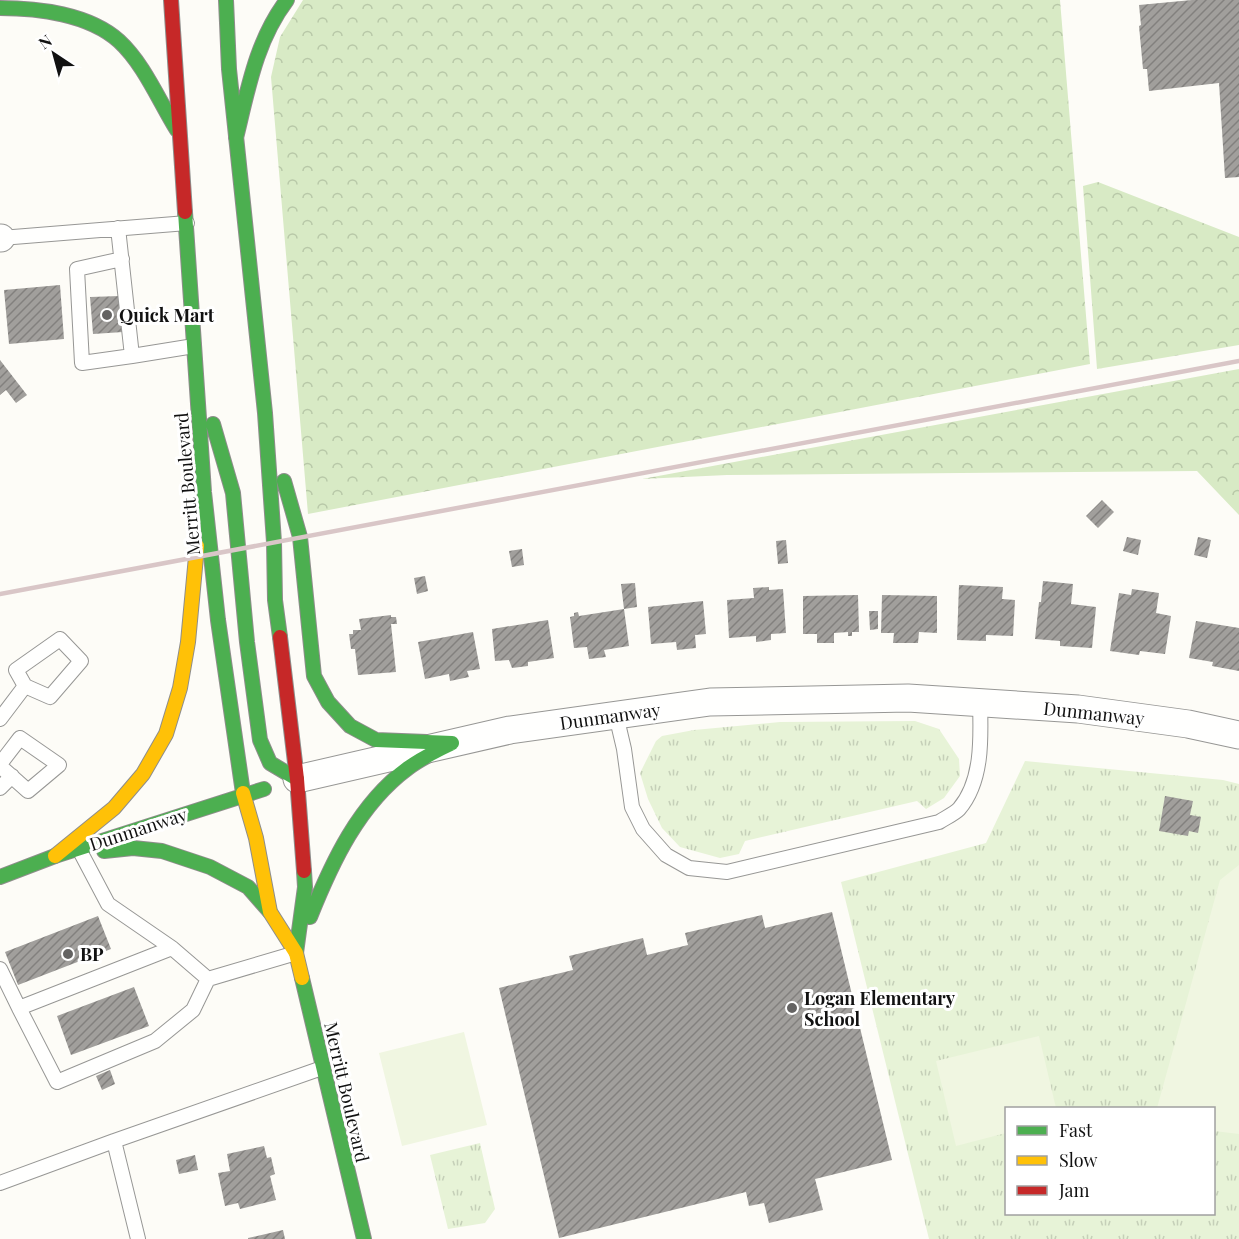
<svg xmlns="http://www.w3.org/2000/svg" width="1239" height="1239" viewBox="0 0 1239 1239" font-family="'Playfair Display',serif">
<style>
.grass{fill:url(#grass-tufts);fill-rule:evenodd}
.forest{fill:url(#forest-crowns)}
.pitch{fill:#f0f6e1}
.building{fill:url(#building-hatch)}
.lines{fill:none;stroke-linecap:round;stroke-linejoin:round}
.lane-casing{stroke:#979795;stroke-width:16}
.street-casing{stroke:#979795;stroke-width:29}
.fast-casing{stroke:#8e8d8b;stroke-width:16}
.slow-casing{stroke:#8e8d8b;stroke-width:16}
.jam-casing{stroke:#8e8d8b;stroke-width:16}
.lane{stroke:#fffffe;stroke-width:14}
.street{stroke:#fffffe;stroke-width:27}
.fast{stroke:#4caf50;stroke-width:14}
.slow{stroke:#ffc107;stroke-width:14}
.jam{stroke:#c62828;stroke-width:14}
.rail{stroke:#d9c6c7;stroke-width:4.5}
.poi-dot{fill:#646362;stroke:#fff;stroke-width:2}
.labels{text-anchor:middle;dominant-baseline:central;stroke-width:6;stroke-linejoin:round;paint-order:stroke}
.poi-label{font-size:18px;font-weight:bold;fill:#111;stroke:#fff;text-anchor:start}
.street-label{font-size:18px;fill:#111;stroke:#fff}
</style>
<defs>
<pattern id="grass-tufts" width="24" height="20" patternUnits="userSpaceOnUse" patternTransform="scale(1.5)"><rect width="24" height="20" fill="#e7f3d7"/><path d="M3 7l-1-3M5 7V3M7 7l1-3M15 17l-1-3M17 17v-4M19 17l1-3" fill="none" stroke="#c5cfb8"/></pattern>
<pattern id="forest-crowns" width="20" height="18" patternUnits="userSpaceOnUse" patternTransform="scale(1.5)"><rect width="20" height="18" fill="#d8eac5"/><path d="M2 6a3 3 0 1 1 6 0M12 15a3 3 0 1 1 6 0" fill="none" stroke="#b8c8a8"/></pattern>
<pattern id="building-hatch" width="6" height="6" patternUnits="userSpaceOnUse" patternTransform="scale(1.5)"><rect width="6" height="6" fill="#a19f9c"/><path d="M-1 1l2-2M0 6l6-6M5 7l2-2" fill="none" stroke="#82807e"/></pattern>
</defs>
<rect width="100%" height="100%" fill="#fdfcf7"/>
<path class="grass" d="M915 721 939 729 959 759 960 776 944 798 926 809 917 801 745 841 739 854 720 858 680 847 662 828 648 799 640 773 656 741 662 736 694 730 780 722Z
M1025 761 1223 780 1239 784V1239H929L841 882 986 843ZM1006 1108H1214V1214H1006Z
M480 1143 495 1209 485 1223 448 1229 430 1155Z"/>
<path class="forest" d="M303 0H1060L1090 364 308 514 271 77 280 37Z
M1098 182 1239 237V345L1097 369 1083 186Z
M1239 369V515L1197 471 727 475 642 479Z"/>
<path class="pitch" d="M1239 865V1134L1214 1131V1108H1157L1220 880Z
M464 1032 487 1125 402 1146 379 1053Z
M1039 1036 1056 1108H1006V1133L956 1146 936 1061Z"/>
<path class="building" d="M1192 0H1239V177L1225 178 1219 83 1149 91 1147 69H1143L1139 26 1141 25 1139 5Z
M60 285 64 339 9 344 4 290Z
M120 296 123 332 93 334 90 297Z
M0 360 27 395 16 403 6 390 0 395Z
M1102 500 1114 512 1098 528 1086 516Z
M1127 537 1141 540 1138 555 1123 551Z
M1198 537 1211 540 1207 558 1194 555Z
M786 540 788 563 778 564 776 541Z
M522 549 524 565 512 567 509 551Z
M425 576 428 591 417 594 414 578Z
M1043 581 1073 584 1071 604 1096 607 1092 648 1060 646V641L1035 639 1039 602H1041Z
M635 583 637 607 624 609 621 584Z
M959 585 1003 587 1002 599 1015 600 1013 636 986 635V641L957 640Z
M769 587V590L783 589 786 633 771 634V640L756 642V636L729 638 727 600 754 598 753 588Z
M1132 589 1159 593 1156 613 1171 616 1165 654 1140 651 1139 655 1110 651 1119 593 1131 595Z
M858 595 859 632H852V636H848V632L834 633V643H817V634H803V596Z
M882 595 937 596V633L919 632 918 643H893L894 633H881Z
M703 601 706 634 695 635 696 648 677 650 676 642 651 644 648 607Z
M624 609 629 646 604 650 606 657 589 659 587 647 574 648 570 617 574 616V613L578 612 579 616Z
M869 611H878V629L870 630Z
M391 615V617H396L397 624H391L396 672 358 675 355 649H351L349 634H353V630H361L359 619Z
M548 620 554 658 528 662V666L512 668 509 660 495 661 492 629Z
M1196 621 1239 628V671L1212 666 1213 662 1189 658Z
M473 632 480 669 467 671 469 677 450 681 449 674 425 679 418 642Z
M1165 796 1193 801 1190 815 1201 817 1198 833 1189 831 1188 836 1159 831Z
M832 912 892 1160 815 1179 823 1210 769 1223 764 1203 749 1206 746 1192 559 1238 499 988 573 970 569 956 643 938 647 955 688 945 685 933 762 915 765 928Z
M98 916 111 949 18 985 5 952Z
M134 987 149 1026 71 1055 57 1016Z
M110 1070 115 1084 102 1090 96 1076Z
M264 1146 267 1158 271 1157 275 1174 270 1176 276 1200 240 1209 238 1203 225 1206 218 1173 230 1171 227 1154Z
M195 1155 198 1170 179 1174 176 1160Z
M283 1230 285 1239H248V1238Z"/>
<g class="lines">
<g class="lane-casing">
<path id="lane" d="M118 228 132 356 194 346
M1 238 187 223
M122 259 77 269 82 363 132 356
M60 639 81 661 50 697 25 686 16 670Z
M616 715 624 749 632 807 643 829 666 855 689 868 727 872 939 822C945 818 954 814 959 809 983 781 981 737 980 703
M0 719 25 686
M0 764 20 738 59 765 28 791 0 766
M0 788 12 776
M81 853 108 904 172 948 208 979 296 953
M0 969 19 1008 172 948
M19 1008 57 1082 155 1041 193 1010 208 979
M0 1183 114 1141
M138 1239 114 1141 322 1068"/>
</g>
<g class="street-casing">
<path id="street" d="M0 238H1
M297 779 510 730 710 702 908 698 1078 709 1188 724 1239 735"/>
</g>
<g class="fast-casing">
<path id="fast" d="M226 0 229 69 265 413 274 542 275 600 280 637
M0 8C38 8 89 14 119 41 144 64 159 101 177 130
M236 138C248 89 256 41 287 0
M185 212 204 492 218 620 243 793
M213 424 233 493 247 642 260 740 270 763 297 779
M284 481 300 537 314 676 328 702 350 726 376 740 452 743
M104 851 133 848 162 851 210 867 248 887 270 912
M0 877 55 856 264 789
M310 917C332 862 359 804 408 768 421 758 437 751 452 743
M296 953 305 887 304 871
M302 978 364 1239"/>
</g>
<g class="slow-casing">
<path id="slow" d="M243 793 256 838 270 912 296 953 302 978
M55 856 114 808 143 774 166 734 180 688 188 642 197 546"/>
</g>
<g class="jam-casing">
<path id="jam" d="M171 0 185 212
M280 637 297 779 304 871"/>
</g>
<use href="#lane" class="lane"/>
<use href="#street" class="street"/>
<use href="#fast" class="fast"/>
<use href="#slow" class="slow"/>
<use href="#jam" class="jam"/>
<path class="rail" d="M0 594 1239 361"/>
</g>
<g class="poi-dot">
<circle cx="107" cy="315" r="6"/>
<circle cx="68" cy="954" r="6"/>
<circle cx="792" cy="1008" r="6"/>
</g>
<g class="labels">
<g class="poi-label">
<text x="119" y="315">Quick Mart</text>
<text x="80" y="954">BP</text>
<text x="804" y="998">Logan Elementary<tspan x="804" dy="21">School</tspan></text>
</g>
<g class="street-label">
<text transform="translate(187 484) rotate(-95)">Merritt Boulevard</text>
<text transform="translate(1094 713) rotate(6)">Dunmanway</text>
<text transform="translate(610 716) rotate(-8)">Dunmanway</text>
<text transform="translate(138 829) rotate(-18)">Dunmanway</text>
<text transform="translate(347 1092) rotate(77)">Merritt Boulevard</text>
</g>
</g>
<rect x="1005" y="1107" width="210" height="108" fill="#ffffff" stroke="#a0a0a0" stroke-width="1.5"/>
<rect x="1017" y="1126" width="30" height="9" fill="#4caf50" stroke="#a0a0a0" stroke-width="1.5"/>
<text x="1059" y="1137" font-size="18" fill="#111111">Fast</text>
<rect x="1017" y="1156" width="30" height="9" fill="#ffc107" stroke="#a0a0a0" stroke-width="1.5"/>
<text x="1059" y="1167" font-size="18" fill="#111111">Slow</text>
<rect x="1017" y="1186" width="30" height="9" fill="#c62828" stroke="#a0a0a0" stroke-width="1.5"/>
<text x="1059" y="1197" font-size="18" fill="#111111">Jam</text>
<g transform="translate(54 54) rotate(324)" stroke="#ffffff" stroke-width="4.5" paint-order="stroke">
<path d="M0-4.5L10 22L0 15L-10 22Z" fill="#111111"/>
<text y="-9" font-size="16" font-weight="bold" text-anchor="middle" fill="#111111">N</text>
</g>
</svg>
